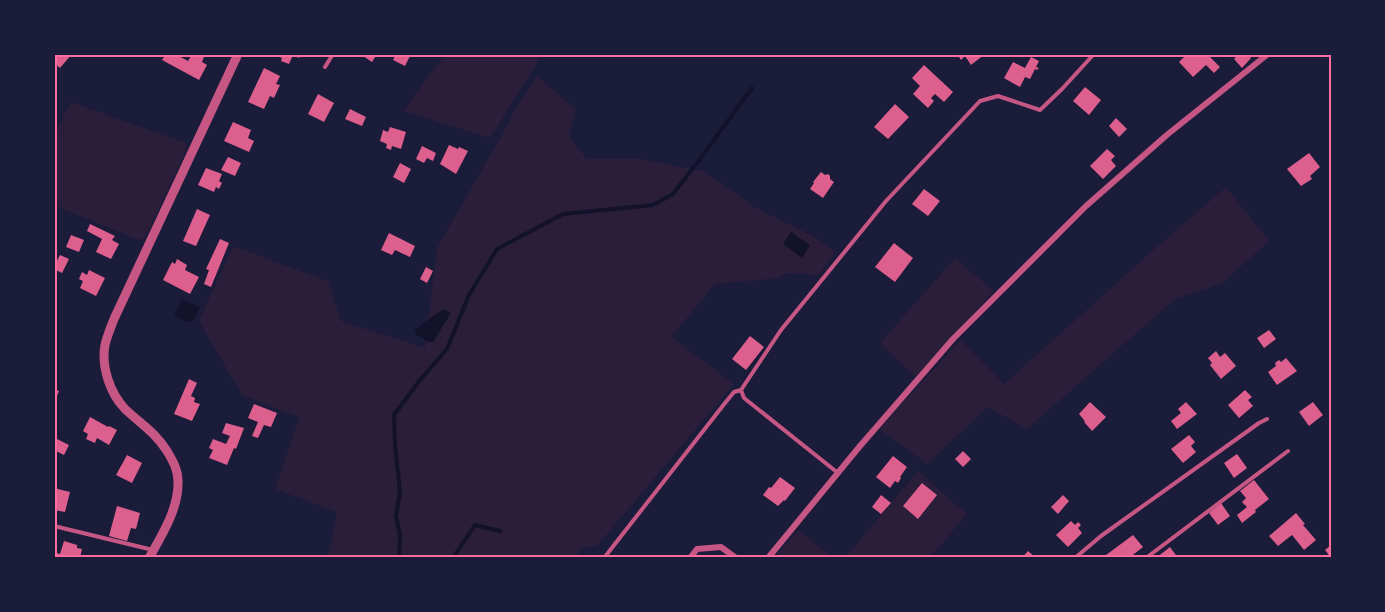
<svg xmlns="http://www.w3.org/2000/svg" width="1385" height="612" viewBox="0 0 1385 612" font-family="Raleway,sans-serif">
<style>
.green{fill:#2a1e3b}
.water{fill:#12122b}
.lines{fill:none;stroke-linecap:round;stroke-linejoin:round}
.stream{stroke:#12122b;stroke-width:4}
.building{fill:#dd5f8e}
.service{stroke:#c65784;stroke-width:4}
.minor{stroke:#c65784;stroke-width:6}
.tertiary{stroke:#c65784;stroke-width:9}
.neatline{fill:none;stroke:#ff6b9d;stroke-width:2}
</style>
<rect width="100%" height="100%" fill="#1b1b3a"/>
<path class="green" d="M445 54H543L490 138 403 111Z
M537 76 576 110 569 137 587 159H640L704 171 756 208 812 235 835 252 819 275 787 273 779 278 715 284 671 337 734 384 597 546 580 547 577 558H326L331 545 337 512 275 489 299 417 242 395 199 321 233 246 328 281 341 321 425 348 437 248 503 133 517 106Z
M71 102 186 143 187 149 145 238 138 240 54 205V135Z
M1226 187 1269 241 1226 280 1207 289 1175 299 1027 429 988 407 927 464 879 429 960 340 1004 384 1167 238Z
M955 258 994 291 915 377 880 343Z
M918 471 967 514 930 558H845Z
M798 530 834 558H774Z"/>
<path class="water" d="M791 232 810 245 802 258 783 244Z
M182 300 200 307 193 321 185 322 174 315Z
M443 309 451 313 433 342H428L416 334 414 330Z"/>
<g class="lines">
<path class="stream" d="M399 558 400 536 396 516 400 492 395 445 394 415 420 380 447 349 469 295 497 249 563 214 653 205 673 194 703 155 752 88
M453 558 475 525 500 531"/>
</g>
<path class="building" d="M54 54H72L60 68 54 63Z
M166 54H175L188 61 192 54H199L204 57 202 62 207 65 199 80 162 60Z
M273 54H301L299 58 293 55 289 64 281 61 282 58Z
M360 54H377L372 62Z
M396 54H411L405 66 393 60Z
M957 54H985L971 65 965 56 961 60Z
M1187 54H1207L1220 67 1214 73 1206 65 1193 77 1179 62Z
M1239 54H1247L1251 58 1242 68 1234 59Z
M1031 57 1039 61 1036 67 1039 68 1037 70 1035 69 1030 79 1025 77 1020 87 1004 78 1013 62 1025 68Z
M924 65 953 92 944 102 935 94 931 98 934 101 928 108 913 94 920 86 912 78Z
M264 68 280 76 276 84 280 85 274 98 270 96 264 109 248 102Z
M1085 87 1101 100 1089 115 1073 101Z
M318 94 334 103 324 122 308 114Z
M895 104 909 117 888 139 874 127Z
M350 109 366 117 362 126 345 119Z
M1116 118 1127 129 1119 137 1109 126Z
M233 122 251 130 248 138 254 141 249 152 224 141Z
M390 127 406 132 401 149 392 146 391 150 386 148 387 144 380 141 383 130 388 132Z
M449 145 458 149 459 147 468 151 456 174 440 164Z
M422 146 436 153 433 161 427 158 424 163 416 159Z
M1107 149 1115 156 1111 160 1116 166 1103 179 1090 166Z
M1309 153 1320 167 1310 176 1312 179 1301 186 1287 169Z
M228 157 241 163 235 176 221 170Z
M400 163 411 169 404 183 393 177Z
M206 168 222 174 219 181 222 183 219 189 216 187 214 192 198 185Z
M821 172 825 175 828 174 830 176V179L834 182 823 198 810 189 814 183 813 182Z
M924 189 940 201 928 216 912 204Z
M197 209 210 215 196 246 183 241Z
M90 224 115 236 112 240 119 244 111 259 96 252 102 239 87 231Z
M389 233 415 246 410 257 395 250 392 255 381 250Z
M71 235 84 240 79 252 66 247Z
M220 239 229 243 211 287 204 284 209 270 206 269Z
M894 243 913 258 895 282 875 267Z
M60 255 69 259 62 273 54 269V266Z
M177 259 187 265 185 270 199 277 190 294 163 280 172 262 175 264Z
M426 267 433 271 427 283 420 279Z
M89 270 105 278 96 296 80 288 83 281 79 279 82 272 87 275Z
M1269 330 1276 339 1264 348 1257 338Z
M750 336 764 347 746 370 732 359Z
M1216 351 1220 357 1225 353 1236 366 1221 379 1210 365 1212 363 1208 358Z
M1286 358 1297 371 1277 385 1268 372 1276 366 1275 363 1279 360 1281 362Z
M189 379 197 383 191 396 195 398 194 402 200 404 192 421 174 414Z
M54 389 59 391 54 403Z
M1245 390 1252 397 1248 400 1253 406 1239 418 1228 405Z
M1090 402 1106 417 1092 431 1085 423 1084 420 1079 414Z
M1186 402 1197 414 1177 429 1171 421 1181 413 1178 409Z
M1313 402 1323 415 1309 426 1299 412Z
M254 404 277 413 271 427 264 425 258 438 252 436 258 422 248 418Z
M90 417 108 427 109 426 117 430 109 445 97 438 95 443 86 439 88 434 83 431Z
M226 423 244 428 236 449 234 448 227 465 209 458 213 450 209 448 213 439 226 444 230 436 222 433Z
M1189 435 1195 442 1191 446 1196 452 1183 463 1171 449Z
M55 438 69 445 64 455 54 450V440Z
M963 451 971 459 963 467 955 459Z
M1237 454 1247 468 1234 478 1224 463Z
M127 455 142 463 132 483 116 475Z
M893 456 907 467 900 477 901 478 898 483 895 481 890 488 876 477Z
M780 477 795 488 785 501 784 500 778 506 763 495 769 487 771 488Z
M1254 480 1269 499 1255 510 1256 512 1242 523 1237 515 1247 507 1242 502 1246 498 1240 491Z
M922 483 937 495 918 519 903 506Z
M54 488 70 492 65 512 54 510Z
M881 495 891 503 881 514 872 507Z
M1063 495 1069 501 1058 514 1051 507Z
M1221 503 1230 516 1218 525 1209 513Z
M117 506 140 513 136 529 131 528 127 541 109 536Z
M1296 513 1305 524 1303 525 1316 540 1304 550 1292 535 1278 546 1269 536Z
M1071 521 1075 525 1078 522 1081 525 1078 528 1082 533 1068 547 1056 535Z
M1133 535 1143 547 1129 558H1102Z
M64 541 77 545V548L82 549 80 558H54V552L60 554Z
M1331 545V558L1325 550Z
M1170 547 1178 558H1156Z
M1028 551 1036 558H1022Z"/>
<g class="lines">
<path class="service" d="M325 67 333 54
M838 473 744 398 741 390 781 330 886 201 980 101 998 96 1040 110 1062 89 1094 54
M54 526 153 550
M604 558 725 403 734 392 741 390
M1075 558 1101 536 1259 423 1267 419
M1146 558 1288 451"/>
<path class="minor" d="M690 558 697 549 721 547 736 558
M768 558 860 446 953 339 1086 206 1168 134 1268 54"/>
<path class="tertiary" d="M149 558C162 535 179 508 178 481 178 470 173 461 167 451 155 432 141 424 125 409 110 393 101 367 105 345 107 336 111 327 114 319L238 54"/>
</g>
<rect width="1385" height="612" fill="none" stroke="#1b1b3a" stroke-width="111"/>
<rect x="56" y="56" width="1274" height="500" class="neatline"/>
</svg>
